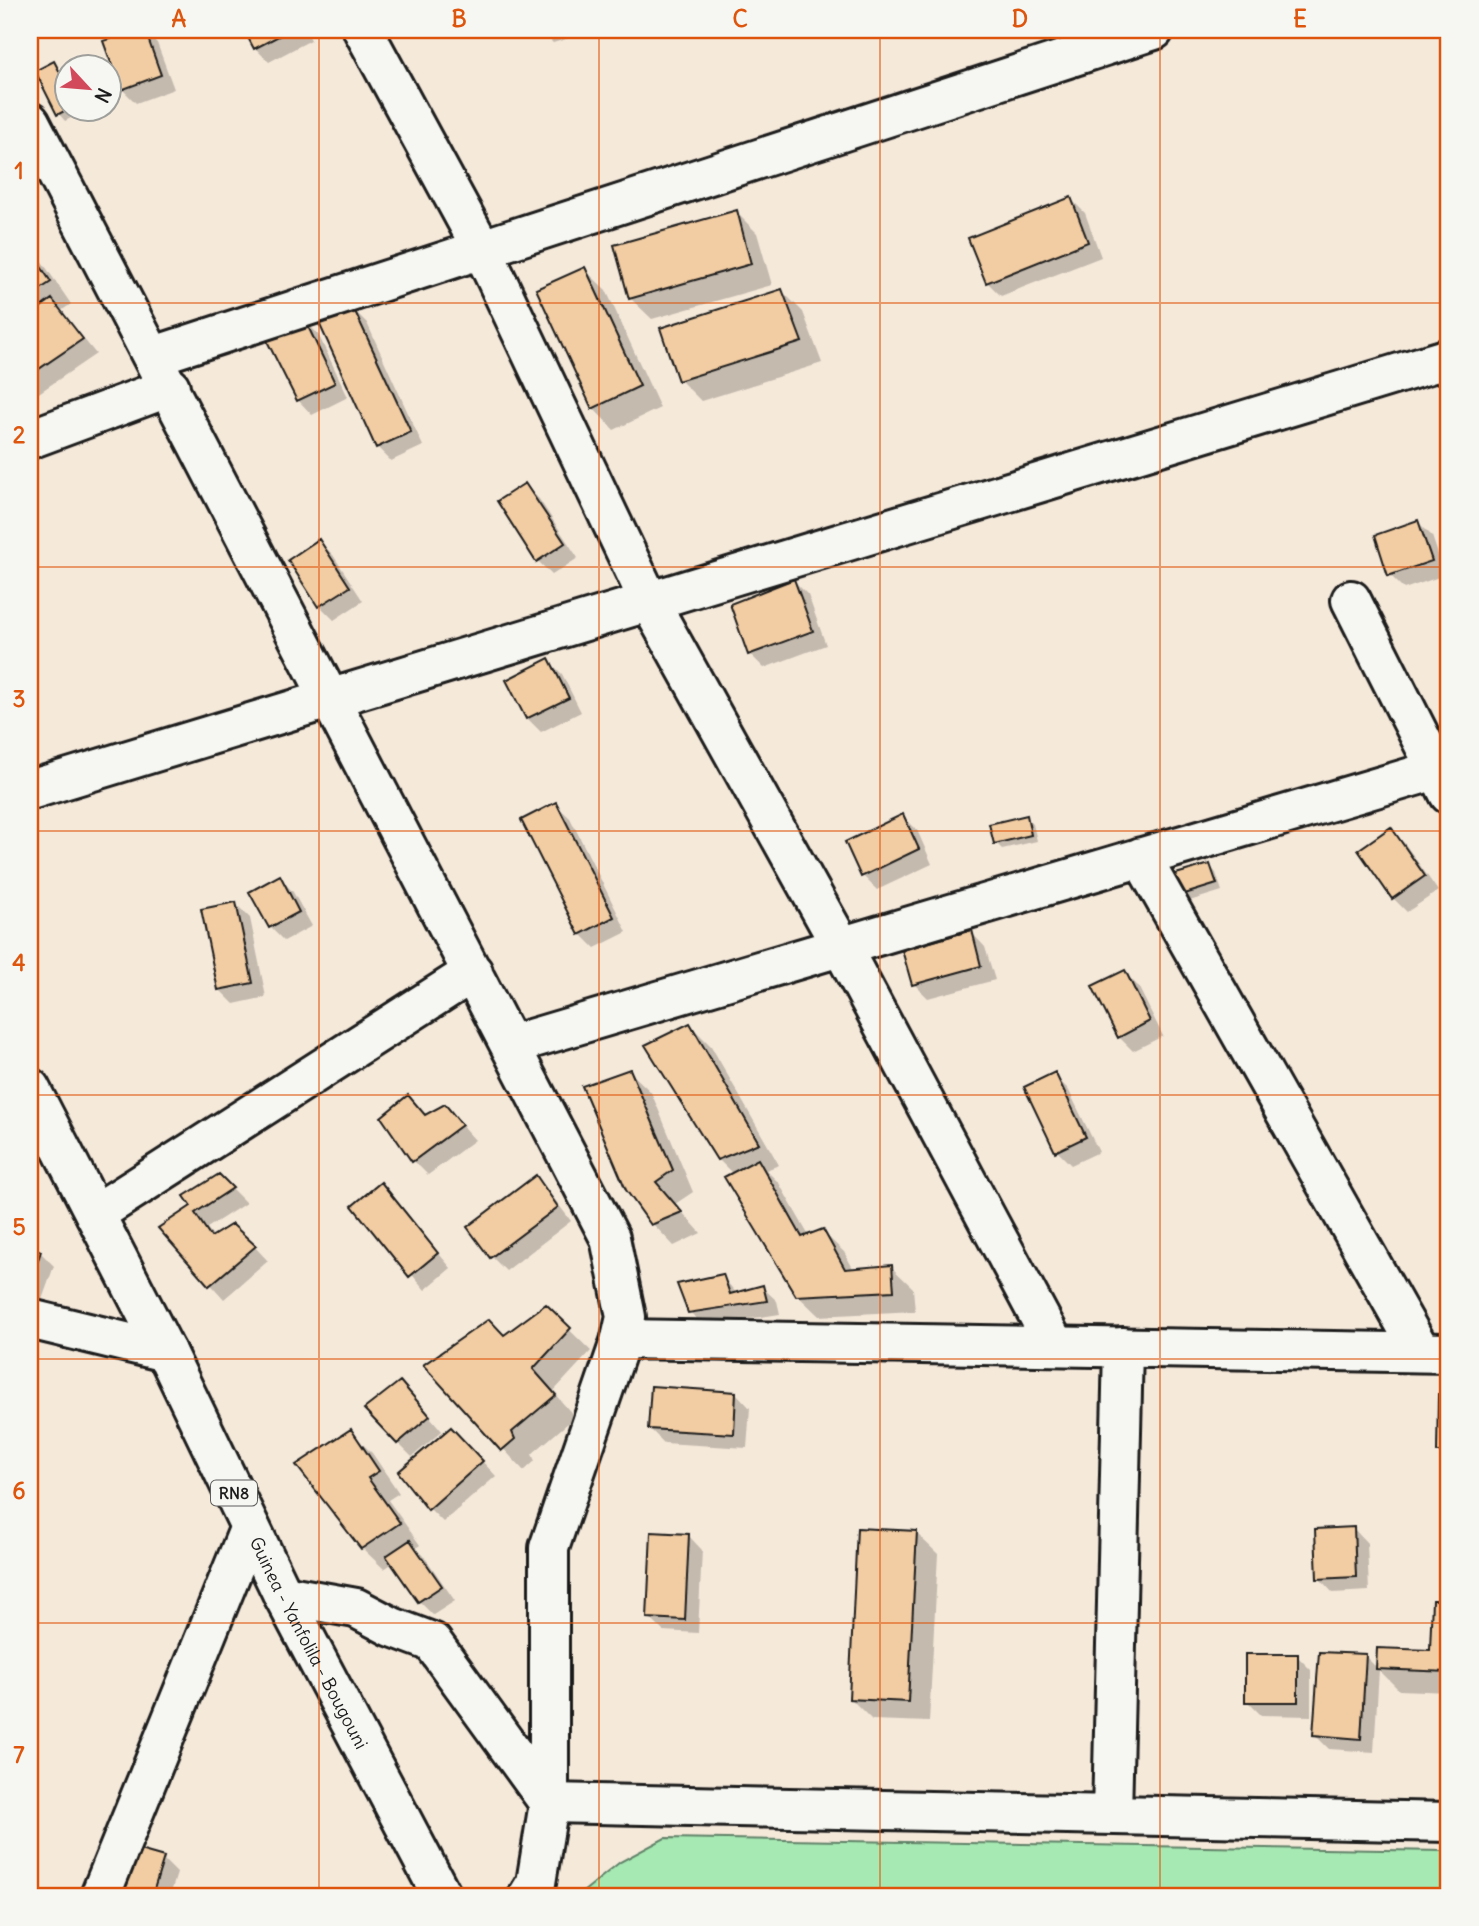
<svg xmlns="http://www.w3.org/2000/svg" width="1479" height="1926" viewBox="0 0 1479 1926" font-family="Delius,sans-serif">
<style>
.green{fill:#a6e9b3;stroke:#618268;stroke-width:2}
.shadow{fill:#0003}
.building{fill:#f2cca2;stroke:#1c1c1c;stroke-width:2}
.lines{fill:none;stroke-linecap:round;stroke-linejoin:round}
.street-casing{stroke:#1c1c1c;stroke-width:44}
.secondary-casing{stroke:#1c1c1c;stroke-width:44}
.primary-casing{stroke:#1c1c1c;stroke-width:44}
.street{stroke:#f6f6f2;stroke-width:38}
.secondary{stroke:#f6f6f2;stroke-width:38}
.primary{stroke:#f6f6f2;stroke-width:38}
.grid{fill:none;stroke:#de560d;stroke-width:2;stroke-opacity:0.55}
.labels{text-anchor:middle;dominant-baseline:central;stroke-width:7;stroke-linejoin:round;paint-order:stroke}
.shield{fill:#f6f6f2;stroke:#5d5d5c;stroke-width:2}
.shield-label{font-size:16px;font-weight:bold;fill:#1c1c1c}
.street-label{font-size:18px;fill:#1c1c1c;stroke:#f6f6f2}
.neatline{fill:none;stroke:#de560d;stroke-width:2.5}
.grid-label{font-size:23px;text-anchor:middle;font-weight:bold;fill:#de560d}
</style>
<rect width="100%" height="100%" fill="#f5e9da"/>
<filter id="ink" filterUnits="userSpaceOnUse"><feTurbulence type="fractalNoise" baseFrequency=".0143" numOctaves="2"/><feDisplacementMap in="SourceGraphic" scale="14" xChannelSelector="R" yChannelSelector="G"/><feConvolveMatrix kernelMatrix="1 2 1 2 8 2 1 2 1" color-interpolation-filters="sRGB"/></filter>
<g filter="url(#ink)">
<path class="green" d="M665 1838 1444 1851 1449 1855V1896H578L620 1862Z"/>
<path class="shadow" d="M140 30H144L157 43 174 89 136 103 122 89 105 42Z
M246 30H306L311 40 269 62 255 48Z
M384 30H405L390 36Z
M540 30H595L553 43Z
M54 63 66 81V108H81L83 112 65 121 59 114 37 71Z
M1071 199 1085 213 1101 257 1001 296 987 282Z
M736 212 757 233 772 285 652 319 630 298Z
M30 244 71 304 61 311 96 354 30 399V350L37 345 30 335Z
M584 269 606 290 660 408 614 430 593 408Z
M782 291 803 312 822 363 701 401 680 380Z
M353 309 367 323 423 446 391 461 377 447Z
M304 320 318 334 348 397 312 415 298 400 268 337Z
M525 485 539 499 578 558 552 575 538 561 499 502Z
M1418 522 1432 536 1445 575 1404 589 1390 575Z
M319 541 333 555 363 601 334 620 320 606 290 560Z
M794 581 808 595 826 645 764 668 750 654Z
M548 660 562 674 581 712 541 732 527 718 508 681Z
M555 804 570 818 627 932 595 948 581 934 523 820Z
M903 816 917 830 932 864 877 890 863 876 847 843Z
M1026 817 1033 824 1037 841 1002 849 996 843Z
M1391 830 1405 844 1438 891 1407 912 1393 898Z
M1210 866 1216 873 1222 891 1183 903 1177 896Z
M279 877 293 892 312 926 284 941 270 927Z
M236 904 250 918 266 997 234 1004 219 989Z
M971 932 985 947 995 980 928 998 914 984Z
M1124 972 1138 986 1163 1036 1133 1051 1119 1037Z
M690 1025 711 1046 779 1165 766 1170 779 1183 809 1236 822 1231 844 1252 854 1270 891 1267 913 1288 915 1311 819 1316 797 1295 733 1174 718 1159Z
M629 1071 651 1092 693 1192 675 1204 701 1233 674 1246 653 1224Z
M1054 1075 1068 1089 1099 1152 1071 1165 1057 1151Z
M408 1097 426 1116 444 1106 475 1140 428 1175 414 1161 384 1117Z
M219 1176 246 1203 207 1228 214 1237 255 1247 268 1261 224 1299 161 1229 194 1207Z
M535 1177 549 1192 571 1221 506 1271 492 1257Z
M380 1184 451 1268 425 1290 354 1206Z
M30 1248 40 1252 54 1266 39 1308 30 1305Z
M722 1276 737 1294 762 1287 777 1301 780 1314 704 1326 690 1312Z
M546 1307 591 1351 553 1392 575 1417 532 1454 535 1461 524 1471 426 1365 504 1337Z
M736 1393 750 1408 747 1448 664 1443 649 1428Z
M1439 1396H1449V1462L1438 1451Z
M414 1398 442 1431 412 1457 398 1443Z
M350 1432 372 1453 399 1493 388 1500 420 1545 416 1548 424 1556 455 1601 433 1615 419 1601 393 1563 384 1569 362 1548Z
M465 1443 496 1476 443 1522 429 1508Z
M1353 1528 1367 1543 1369 1591 1333 1593 1319 1578Z
M916 1533 938 1554 929 1722 872 1720 850 1698Z
M688 1535 702 1550 698 1633 663 1631 649 1617Z
M1434 1602H1449V1692L1399 1690 1379 1670 1374 1752 1329 1749 1315 1735 1365 1656 1378 1669 1432 1652Z
M1297 1656 1311 1670V1716L1261 1715 1247 1701Z
M163 1859 177 1873 170 1896H117Z"/>
<path class="building" d="M135 30H145L161 75 121 90 103 41Z
M244 30H290L254 49Z
M54 61 66 84V108H70L57 115 35 71Z
M1071 197 1088 242 986 283 968 238Z
M737 210 751 264 629 299 614 245Z
M30 250 51 282 30 296Z
M585 267 640 386 592 409 536 289Z
M782 289 802 342 678 381 660 328Z
M52 299 83 339 30 375V348L35 345 30 338V315Z
M353 307 411 432 376 448 319 323Z
M304 318 335 383 297 401 265 337Z
M525 483 565 543 536 562 497 501Z
M1418 520 1432 561 1388 576 1375 535Z
M319 539 350 587 318 607 288 560Z
M794 579 813 631 748 655 730 604Z
M549 658 569 698 526 719 506 680Z
M556 802 614 917 579 935 521 820Z
M903 814 919 849 861 877 845 842Z
M1027 815 1031 835 994 844 989 824Z
M1391 827 1425 876 1392 899 1358 850Z
M1210 864 1217 884 1175 897 1169 876Z
M280 875 299 912 269 928 249 892Z
M236 902 253 983 218 990 201 909Z
M972 930 981 966 912 985 902 950Z
M1125 970 1150 1021 1118 1038 1092 986Z
M690 1023 759 1143 717 1160 645 1045Z
M630 1069 673 1170 656 1182 682 1212 651 1225 626 1190 582 1086Z
M1055 1072 1086 1137 1055 1152 1024 1087Z
M408 1095 425 1115 445 1104 462 1125 412 1162 381 1117Z
M758 1159 802 1237 823 1229 845 1269 892 1265 894 1291 796 1296 724 1177Z
M219 1174 233 1188 195 1213 211 1237 232 1224 256 1246 209 1286 158 1228 191 1206 184 1196Z
M536 1175 558 1207 490 1258 467 1227Z
M381 1182 438 1253 409 1277 352 1206Z
M30 1246 41 1251 30 1283Z
M723 1274 730 1294 763 1285 767 1301 688 1313 677 1284Z
M546 1304 571 1328 533 1369 556 1395 512 1432 515 1439 501 1451 423 1365 489 1319 504 1335Z
M400 1381 430 1416 397 1444 364 1409Z
M651 1386 736 1392 734 1434 648 1429Z
M1438 1394H1449V1452H1437Z
M451 1427 483 1461 428 1510 398 1472Z
M351 1429 379 1471 368 1478 400 1523 361 1549 296 1465Z
M1354 1527 1356 1577 1317 1579 1315 1529Z
M857 1528 917 1531 908 1702 849 1699Z
M651 1532 689 1534 685 1620 647 1618Z
M410 1540 442 1586 418 1602 386 1556Z
M1432 1600H1449V1672L1376 1669 1377 1648 1430 1650Z
M1319 1652 1366 1654 1361 1739 1313 1735Z
M1245 1654H1298V1702H1245Z
M129 1847 164 1857 152 1896H115Z"/>
<g class="lines">
<g class="street-casing">
<path id="street" d="M363 30 482 249 650 603 841 946 1055 1346
M30 122 610 1238 626 1317 621 1339
M154 356 1154 30
M30 439 170 387
M1351 600 1449 794
M30 790 1449 358
M1141 857 1421 1352
M510 1045 1449 766
M95 1214 473 972
M30 1319 166 1352
M283 1595 356 1608 392 1627 432 1642 549 1803 1449 1822
M1112 1815 1123 1347
M100 1896 250 1527"/>
</g>
<g class="secondary-casing">
<path id="secondary" d="M528 1896 536 1883 549 1803V1548L621 1339 1449 1353"/>
</g>
<g class="primary-casing">
<g id="primary">
<path id="s1" d="M30 1088 166 1352 283 1595 442 1896"/>
</g>
</g>
<use href="#street" class="street"/>
<use href="#secondary" class="secondary"/>
<use href="#primary" class="primary"/>
</g>
</g>
<path class="grid" d="M319 30V1896M599 30V1896M880 30V1896M1160 30V1896M30 303H1449M30 567H1449M30 831H1449M30 1095H1449M30 1359H1449M30 1623H1449"/>
<g class="labels">
<rect class="shield" x="211" y="1480.5" width="46" height="25" rx="5"/>
<g class="shield-label">
<text x="234" y="1493">RN8</text>
</g>
<g class="street-label">
<text stroke="none"><textPath href="#s1" startOffset="621">Guinea - Yanfolila - Bougouni</textPath></text>
</g>
</g>
<rect width="1479" height="1926" fill="none" stroke="#f6f6f2" stroke-width="77"/>
<g transform="translate(88 88) rotate(116)"><circle r="33" fill="#f6f6f2" stroke="#9f9f9c" stroke-width="2"/>
<path d="M0-5L12 26L0 18L-12 26Z" fill="#d1495b"/>
<text y="-10" font-size="19" font-weight="bold" text-anchor="middle" fill="#1c1c1c">N</text>
</g>
<rect x="38" y="38" width="1402" height="1850" class="neatline"/>
<g class="grid-label">
<text x="179" y="27">A</text>
<text x="459" y="27">B</text>
<text x="740" y="27">C</text>
<text x="1020" y="27">D</text>
<text x="1300" y="27">E</text>
<text x="19" y="179">1</text>
<text x="19" y="443">2</text>
<text x="19" y="707">3</text>
<text x="19" y="971">4</text>
<text x="19" y="1235">5</text>
<text x="19" y="1499">6</text>
<text x="19" y="1763">7</text>
</g>
</svg>
